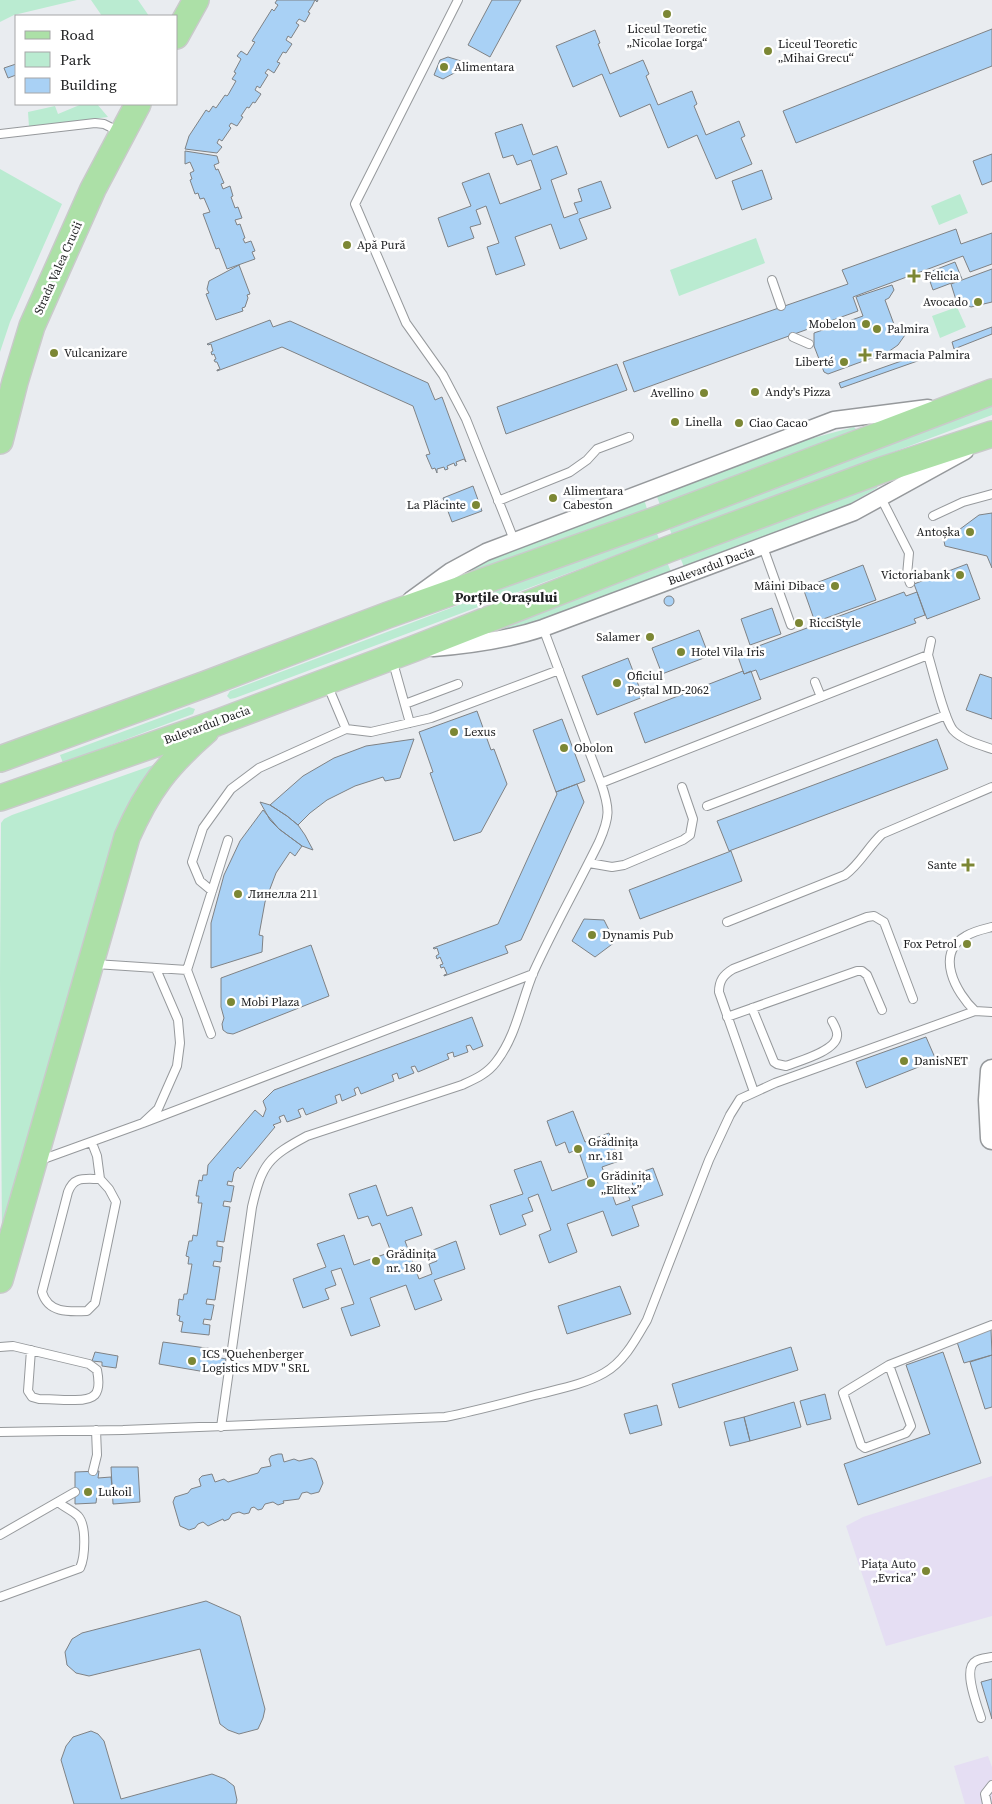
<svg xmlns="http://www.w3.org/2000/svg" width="992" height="1804" viewBox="0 0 992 1804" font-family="'Source Serif 4',serif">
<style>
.commercial{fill:#e5def3}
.green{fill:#baebd1}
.building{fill:#a9d1f5;stroke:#7f8285}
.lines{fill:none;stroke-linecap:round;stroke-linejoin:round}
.service-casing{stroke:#96999c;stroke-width:10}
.minor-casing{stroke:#96999c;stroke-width:19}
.secondary-casing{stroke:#96999c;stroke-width:25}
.primary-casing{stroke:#c9caca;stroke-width:28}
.service{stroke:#fff;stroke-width:8}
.minor{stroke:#fff;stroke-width:16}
.secondary{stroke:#fff;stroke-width:22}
.primary{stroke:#ace0a7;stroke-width:25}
.poi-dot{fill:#7c8734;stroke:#fff;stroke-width:2}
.labels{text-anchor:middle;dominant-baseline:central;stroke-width:5;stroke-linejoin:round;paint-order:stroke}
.poi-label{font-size:12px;fill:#202123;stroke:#fff;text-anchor:start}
.street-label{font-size:12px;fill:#202123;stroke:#fff}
.neighbourhood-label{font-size:14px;font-weight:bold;fill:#202123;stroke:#fff}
</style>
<rect width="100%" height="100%" fill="#e9ecf0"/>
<path class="commercial" d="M992 1476V1616L886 1646 846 1526 863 1517Z
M988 1756 992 1767V1804H965L954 1766Z"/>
<path class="green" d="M0 0H77L14 15 0 22Z
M91 0H138L149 16H102Z
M82 104H97L108 117 29 127 28 112 55 106 58 114Z
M0 169 62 204 10 322 0 352Z
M960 194 968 213 939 225 931 206Z
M756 238 765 263 679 296 670 270Z
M957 307 966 327 940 338 932 316Z
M992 406V415L672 535 669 527Z
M854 427 856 429 855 432 660 505 656 494 802 441Z
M878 485 877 488 846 506 684 567 680 557Z
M644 499 647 509 473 574 464 575 465 573 512 549Z
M656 531 659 539 235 698 230 699 227 696 230 691Z
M667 562 671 572 539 621 492 632Z
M189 707 195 709 193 714 63 763 60 755Z
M159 763 2 1234 0 979 1 823 4 819 12 815Z"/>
<path class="building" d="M277 0H318L317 2 315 0 312 6 308 12 310 13 305 22 299 19 296 23 299 25 291 38 288 36 286 40 292 44 286 53 283 52 277 62 280 63 274 73 268 69 265 73 268 75 260 88 257 86 255 90 261 94 255 103 253 102 249 108 247 107 241 116 243 117 237 126 231 123 229 126 231 128 222 141 219 139 217 143 222 147 217 153 185 149 189 136 206 110 209 112 213 106 216 108 225 95 227 96 228 95 236 81 232 79 236 73 234 72 241 59 237 56 241 51 247 55 255 42 252 41 272 9 274 11 278 5 275 3Z
M492 0H521L490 57 468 45Z
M992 29V66L796 143 783 111Z
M595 30 600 43 598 44 610 74 643 60 649 74 646 76 658 105 692 91 697 104 694 106 706 135 739 121 745 136 741 138 752 164 716 179 697 135 668 148 650 104 620 117 602 74 573 87 556 46Z
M448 57 461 61 458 71 443 79 434 75 440 60Z
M16 64V75L8 78 4 68Z
M522 124 533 155 557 146 567 174 551 180 564 218 578 213 574 203 582 201 578 189 601 181 611 208 579 219 587 239 560 249 551 224 515 237 525 265 496 275 487 247 499 243 486 206 476 210 481 224 470 227 474 238 448 247 438 218 471 206 462 183 489 173 500 204 541 189 531 160 517 165 513 155 503 158 495 133Z
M185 151 217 156 219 163 214 165 216 170 218 169 224 183 221 184 223 189 230 186 233 196 231 197 235 208 238 207 242 218 235 220 237 225 240 224 245 238 243 239 245 243 251 241 255 251 252 252 255 259 227 269 219 248 216 249 203 214 210 212 204 198 200 199 198 193 195 194 190 180 192 179 190 173 194 171 190 162 185 164Z
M992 154V181L982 185 973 161Z
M762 170 772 199 742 210 732 181Z
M956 229 961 244 992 233V264L970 272 963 256 853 297 858 311 634 392 623 362 848 284 842 270Z
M955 262 962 279 933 290 927 273Z
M239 265 250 294 247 295 248 298 245 307 242 308 243 311 216 320 206 294 209 293 207 289 209 281Z
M992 269V302L971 307 956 300 951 284Z
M892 285 894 290 889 298 885 300 895 327 905 332V335L898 345 888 352 828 374 824 372 814 346V333L863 316 856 297Z
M270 320 273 327 290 321 428 383 435 400 442 397 466 462 464 459 456 462 457 465 455 466 454 463 447 466 448 469 445 470 444 467 437 469V473L435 468 432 469 426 455 430 454 413 406 282 347 217 371V370L220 369 217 362H215L214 360 216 359 214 354 212 355 211 352 213 351 211 344 208 345 207 344Z
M992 327V334L954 349 952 342Z
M924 353 926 358 841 388 839 383Z
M617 364 627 390 506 434 497 407Z
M473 486 482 511 452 522 443 498Z
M992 513V568L987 556 945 546 944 541 979 515Z
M967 564 980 599 927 619 914 584Z
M863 565 876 600 815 622 803 588Z
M904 592 906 596 917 592 925 615 914 619 916 623 760 680 756 670 744 674 737 654Z
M664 601a5 5 0 1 1 10 0a5 5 0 1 1-10 0Z
M772 608 781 634 750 645 741 619Z
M699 630 709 656 662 674 652 648Z
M628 658 643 697 597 715 582 676Z
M743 671 744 674 751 671 761 699 645 743 634 713Z
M980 674 992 678V719L966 710Z
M477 711 491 750 494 749 507 784 481 832 454 841 430 773 433 772 419 732Z
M562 719 585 781 556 792 533 730Z
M414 739 400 778 385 781 383 777 355 786 327 800 310 813 298 825 287 816 270 805 303 776 334 758 366 746Z
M937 739 948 769 729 851 717 821Z
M577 784 584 802 521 940 505 946 508 953 444 976V975L447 974 444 967 441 968 440 965 443 964 440 957 437 959 436 956 439 954 437 948 434 949 433 948 498 924 557 794 556 792Z
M260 802 270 805 287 816 298 825 305 835 313 850 302 846 279 829 270 820Z
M263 810 279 829 302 846 295 856 290 852 276 873 265 902 259 935 263 936 262 952 211 968V923L224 875 240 841Z
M731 851 742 881 640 919 629 890Z
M584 919 604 920 615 942 595 957 572 941Z
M311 945 329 996 233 1034 227 1033 223 1030 222 1024 224 1018 221 1007V978Z
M472 1017 483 1046 473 1050 470 1045 466 1046 468 1052 454 1057 453 1052 447 1054 449 1059 418 1072 415 1066 411 1067 414 1073 399 1079 397 1073 392 1075 394 1081 361 1094 358 1087 354 1089 356 1095 342 1101 340 1094 335 1096 337 1103 306 1115 303 1108 298 1110 301 1117 287 1122 284 1115 279 1117 281 1122 273 1125 275 1127 240 1169 238 1167 234 1172 232 1182 228 1181 227 1185 234 1186 231 1202 224 1201 223 1206 230 1207 224 1242 217 1241V1246L223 1247 221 1262 214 1261 213 1266 220 1267 215 1300 207 1299 206 1304 214 1305 211 1320 204 1319 203 1324 210 1325 209 1335 181 1332 183 1322 179 1321 180 1316 177 1315 179 1299 183 1300 184 1294H187L192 1264H188L189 1257 186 1256 189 1241H192L193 1235 197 1236 202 1203H198L199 1196H196L199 1180 202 1181 203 1175H207L208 1165 255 1110 263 1117 266 1109 263 1101 274 1090Z
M926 1037 936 1060 866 1088 856 1062Z
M573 1111 585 1142 609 1133 619 1161 602 1167 616 1205 630 1200 626 1190 634 1188 630 1176 653 1168 663 1195 632 1206 639 1226 612 1236 603 1211 567 1224 577 1252 549 1263 539 1235 551 1230 538 1194 528 1198 533 1211 522 1215 526 1225 500 1235 490 1205 523 1194 514 1170 541 1161 552 1191 588 1178 578 1149 569 1153 565 1142 556 1146 547 1121Z
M376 1185 387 1216 412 1207 422 1235 405 1241 419 1279 432 1274 429 1264 437 1261 433 1250 456 1241 465 1269 434 1280 442 1300 415 1310 406 1285 370 1298 380 1326 351 1336 341 1308 354 1304 341 1268 331 1271 336 1285 325 1289 329 1299 303 1308 293 1279 326 1267 317 1244 344 1235 354 1265 391 1252 380 1223 372 1226 368 1216 358 1219 349 1194Z
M620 1286 631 1314 567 1334 558 1306Z
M991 1329 992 1355 964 1363 956 1339Z
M163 1342 213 1349 212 1356 226 1359 223 1375 159 1364Z
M791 1347 798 1370 679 1408 672 1384Z
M95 1352 118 1356 116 1368 102 1366V1362L92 1361Z
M943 1352 981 1463 858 1505 844 1464 930 1434 906 1365Z
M992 1355V1407L985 1409 970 1362Z
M825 1394 831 1419 807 1425 800 1401Z
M794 1402 801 1427 750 1441 744 1417Z
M657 1405 662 1425 630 1434 624 1414Z
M744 1417 750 1441 730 1446 724 1422Z
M278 1454H282L284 1462 294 1459 299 1461 312 1458 316 1461 323 1483 319 1492 311 1494 307 1492 302 1493 299 1499 283 1501 284 1503 278 1505 273 1502 265 1504 262 1509 258 1510 254 1507 251 1508 249 1513 244 1514 239 1512 232 1514 229 1519 224 1521 223 1519 208 1526 203 1522 198 1524 195 1528 189 1530 180 1526 173 1502 175 1497 188 1493 191 1489 201 1486 199 1479 202 1476 212 1474 215 1482 224 1479 228 1482 258 1473 261 1468 271 1466 269 1459 271 1456Z
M111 1467H138L140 1502 113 1504Z
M99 1471 98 1478 111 1477 113 1495H97L96 1503 75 1504V1472Z
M206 1601 240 1616 265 1709 263 1718 258 1729 239 1734 228 1730 220 1724 200 1649 89 1676 76 1673 67 1665 65 1652 72 1639 82 1633Z
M992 1679V1719L981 1682Z
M91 1731 98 1734 104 1741 121 1799 212 1774 225 1779 234 1786 237 1800 236 1804H74L61 1760 66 1746 73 1737Z"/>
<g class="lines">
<g class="service-casing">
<path id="service" d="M458 0 355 204 406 323 443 375 466 419 514 540
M0 134 95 123 104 124 120 132
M772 280 781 306
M793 337 809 344
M881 498 909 553 907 575 910 583
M498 501 570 472 587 460 597 449 629 437
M933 516 963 502 992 494
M763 547 791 625
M928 655 931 641
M392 659 410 723
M815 682 821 697
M405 704 458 684
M346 729 371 732 431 718 559 670
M601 783 928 655C933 671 944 719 953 730 962 740 980 745 992 749
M707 806 946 715
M589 863 612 867 624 865 683 840 690 835 693 819 682 787
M212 891 200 881 192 862 203 828 231 789 259 768 346 729 327 684
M727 922 845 875C860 864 868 847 882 834L992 787
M95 964 187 970
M752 1008 774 1062 777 1064 786 1066C799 1061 836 1051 837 1036 838 1031 834 1025 832 1021
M975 1011C956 993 934 953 966 936 974 931 984 929 992 927
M727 1017 857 971H862L867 975 882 1010
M211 1034 187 970 228 840
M754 1092 719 992C719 981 723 975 733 969L867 917 874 916 884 922 913 999
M143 1123 533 974
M92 1143 97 1156 100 1179 109 1189 116 1202 95 1303 87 1311C68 1312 48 1313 42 1292L68 1192C74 1176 84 1179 100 1179
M38 1161 143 1123 158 1109 177 1066 180 1043 178 1020 156 969
M0 1347 13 1346 89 1364 97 1370C102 1395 95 1401 71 1400 60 1400 49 1399 39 1399L32 1397 28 1391 31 1350
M889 1365 911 1426 906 1433 865 1448 861 1445 843 1393 889 1365 992 1325
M221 1427 252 1207C262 1164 268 1157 307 1136L462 1085C475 1079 487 1074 496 1062 517 1035 521 1001 534 971 554 927 578 885 599 842 610 817 610 809 601 783L543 628
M0 1432 123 1430 445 1417C475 1411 505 1403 535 1395 558 1389 583 1385 604 1373 624 1362 636 1339 647 1320L709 1160 730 1115 740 1099 775 1083 975 1011 992 1012
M93 1471 97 1455 96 1430
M0 1535 75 1492
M0 1597 80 1568C85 1557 87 1526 78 1516 73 1511 64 1507 58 1502
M981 1718C977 1705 962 1668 976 1661 980 1658 987 1658 992 1657
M987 1804 985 1794 992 1785"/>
</g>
<g class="minor-casing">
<path id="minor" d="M411 600 451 571 486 552 834 420 928 408
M433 648C471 645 507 640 543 628L854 512 965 451"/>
</g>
<g class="secondary-casing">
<path id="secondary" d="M992 1071 990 1100 992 1138"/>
</g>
<g class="primary-casing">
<path id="primary" d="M176 36 196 0
M0 441 15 382 32 326 93 189 138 104
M0 759 206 684 388 615 658 519 992 392
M0 798 216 723 413 649 669 549 882 470 992 434
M0 1280 127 837C148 789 167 765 206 731"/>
</g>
<use href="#service" class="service"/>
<use href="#minor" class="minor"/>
<use href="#secondary" class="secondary"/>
<use href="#primary" class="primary"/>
</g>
<g class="poi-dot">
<circle cx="667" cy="14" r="5"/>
<circle cx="768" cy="51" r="5"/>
<circle cx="444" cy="67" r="5"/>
<circle cx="347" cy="245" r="5"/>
<path d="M911.5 268.5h5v5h5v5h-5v5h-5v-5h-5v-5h5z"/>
<circle cx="978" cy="302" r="5"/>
<circle cx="866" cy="324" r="5"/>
<circle cx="877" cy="329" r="5"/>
<circle cx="54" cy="353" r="5"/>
<path d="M862.5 347.5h5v5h5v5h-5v5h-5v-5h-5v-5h5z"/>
<circle cx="844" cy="362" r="5"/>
<circle cx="755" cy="392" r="5"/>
<circle cx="704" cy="393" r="5"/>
<circle cx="675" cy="422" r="5"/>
<circle cx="739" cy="423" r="5"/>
<circle cx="553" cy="498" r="5"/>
<circle cx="476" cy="505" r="5"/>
<circle cx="970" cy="532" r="5"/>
<circle cx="960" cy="575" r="5"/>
<circle cx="835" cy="586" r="5"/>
<circle cx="799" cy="623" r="5"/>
<circle cx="650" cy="637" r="5"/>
<circle cx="681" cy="652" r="5"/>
<circle cx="617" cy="683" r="5"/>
<circle cx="454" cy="732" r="5"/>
<circle cx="564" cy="748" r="5"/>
<path d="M965.5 857.5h5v5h5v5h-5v5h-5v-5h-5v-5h5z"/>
<circle cx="238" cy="894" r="5"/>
<circle cx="592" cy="935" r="5"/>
<circle cx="967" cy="944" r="5"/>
<circle cx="231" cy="1002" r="5"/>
<circle cx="904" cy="1061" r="5"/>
<circle cx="578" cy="1149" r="5"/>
<circle cx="591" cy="1183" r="5"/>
<circle cx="376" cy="1261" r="5"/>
<circle cx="192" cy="1361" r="5"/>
<circle cx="88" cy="1492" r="5"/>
<circle cx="926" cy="1571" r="5"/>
</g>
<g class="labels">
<g class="poi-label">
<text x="667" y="29" text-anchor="middle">Liceul Teoretic<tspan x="667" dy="14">„Nicolae Iorga“</tspan></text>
<text x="778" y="44">Liceul Teoretic<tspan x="778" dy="14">„Mihai Grecu“</tspan></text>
<text x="454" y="67">Alimentara</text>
<text x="357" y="245">Apă Pură</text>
<text x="924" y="276">Felicia</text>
<text x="968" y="302" text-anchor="end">Avocado</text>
<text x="856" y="324" text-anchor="end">Mobelon</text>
<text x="887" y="329">Palmira</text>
<text x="64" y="353">Vulcanizare</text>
<text x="875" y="355">Farmacia Palmira</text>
<text x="834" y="362" text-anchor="end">Liberté</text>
<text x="765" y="392">Andy's Pizza</text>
<text x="694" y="393" text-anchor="end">Avellino</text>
<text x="685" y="422">Linella</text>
<text x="749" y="423">Ciao Cacao</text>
<text x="563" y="491">Alimentara<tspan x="563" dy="14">Cabeston</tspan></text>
<text x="466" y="505" text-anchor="end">La Plăcinte</text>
<text x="960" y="532" text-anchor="end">Antoșka</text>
<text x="950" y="575" text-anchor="end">Victoriabank</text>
<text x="825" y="586" text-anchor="end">Mâini Dibace</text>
<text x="809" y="623">RicciStyle</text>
<text x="640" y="637" text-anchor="end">Salamer</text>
<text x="691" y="652">Hotel Vila Iris</text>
<text x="627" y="676">Oficiul<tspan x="627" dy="14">Poștal MD-2062</tspan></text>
<text x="464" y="732">Lexus</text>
<text x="574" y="748">Obolon</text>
<text x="957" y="865" text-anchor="end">Sante</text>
<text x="248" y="894">Линелла 211</text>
<text x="602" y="935">Dynamis Pub</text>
<text x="957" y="944" text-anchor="end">Fox Petrol</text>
<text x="241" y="1002">Mobi Plaza</text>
<text x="914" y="1061">DanisNET</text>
<text x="588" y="1142">Grădinița<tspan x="588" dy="14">nr. 181</tspan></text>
<text x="601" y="1176">Grădinița<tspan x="601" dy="14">„Elitex”</tspan></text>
<text x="386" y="1254">Grădinița<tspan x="386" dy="14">nr. 180</tspan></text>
<text x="202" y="1354">ICS "Quehenberger<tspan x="202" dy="14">Logistics MDV " SRL</tspan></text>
<text x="98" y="1492">Lukoil</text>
<text x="916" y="1564" text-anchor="end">Piața Auto<tspan x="916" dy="14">„Evrica”</tspan></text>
</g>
<g class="street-label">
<text transform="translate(58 268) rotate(-66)">Strada Valea Crucii</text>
<text transform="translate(711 566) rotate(-20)">Bulevardul Dacia</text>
<text transform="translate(207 725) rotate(-20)">Bulevardul Dacia</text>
</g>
<g class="neighbourhood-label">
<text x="506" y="597">Porțile Orașului</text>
</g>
</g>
<rect x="15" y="15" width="162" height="90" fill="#ffffff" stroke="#a6a6a7"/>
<rect x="25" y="31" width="25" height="8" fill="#ace0a7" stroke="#a6a6a7"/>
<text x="60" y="40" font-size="15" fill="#202123">Road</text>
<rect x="25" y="52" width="25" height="15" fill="#baebd1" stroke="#a6a6a7"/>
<text x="60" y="65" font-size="15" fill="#202123">Park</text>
<rect x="25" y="78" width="25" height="15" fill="#a9d1f5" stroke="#a6a6a7"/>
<text x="60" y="90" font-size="15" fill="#202123">Building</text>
</svg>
